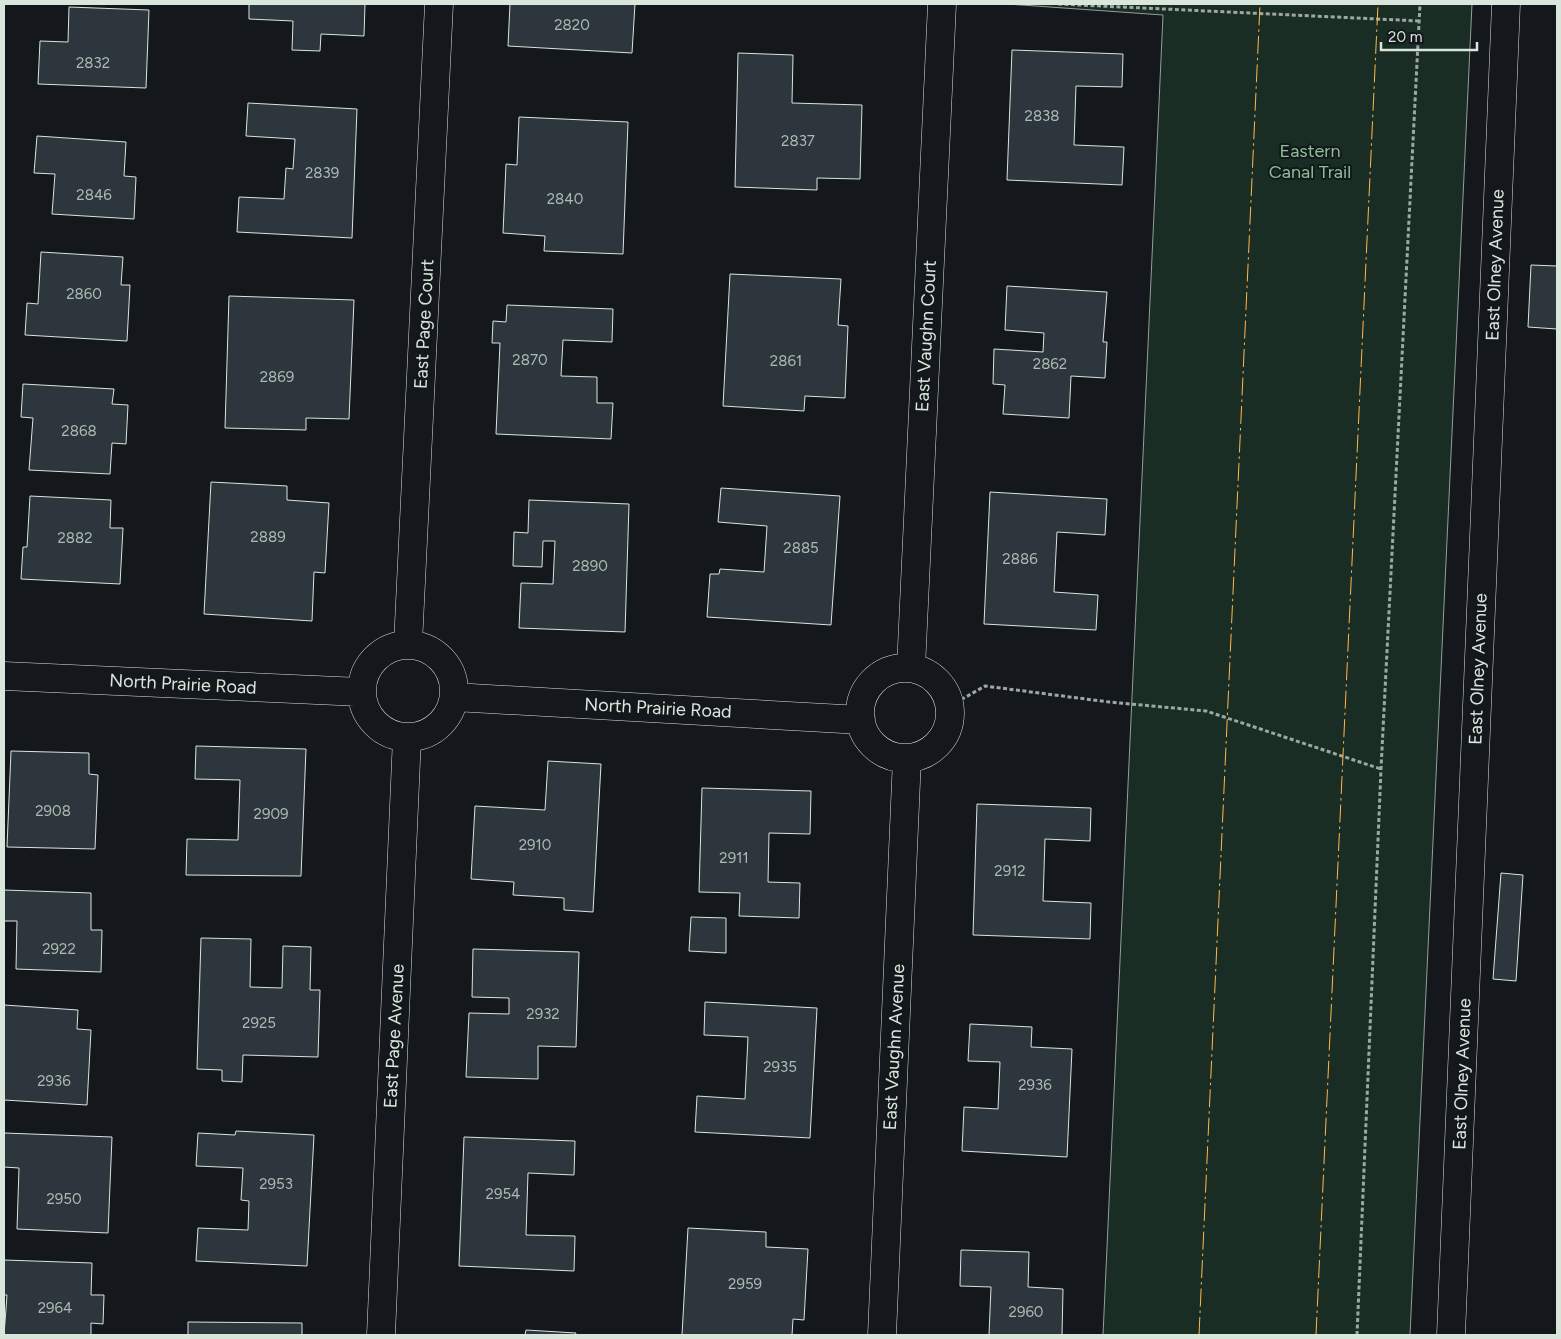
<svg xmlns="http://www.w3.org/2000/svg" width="1561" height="1339" viewBox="0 0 1561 1339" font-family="Figtree,sans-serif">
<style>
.green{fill:#1a2d24;stroke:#939e99}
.building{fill:#2c363c;stroke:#d8e6dc}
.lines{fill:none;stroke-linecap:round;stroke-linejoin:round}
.street-casing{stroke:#d8e6dc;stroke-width:29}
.path{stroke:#9da8a2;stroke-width:3;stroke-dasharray:4 2.5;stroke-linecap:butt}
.street{stroke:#14181c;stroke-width:28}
.power{stroke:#ffb74d;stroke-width:1;stroke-dasharray:18 4 2.5 4;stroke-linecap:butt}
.labels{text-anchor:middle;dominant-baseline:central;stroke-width:4;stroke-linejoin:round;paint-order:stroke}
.number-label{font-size:15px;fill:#adbab4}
.park-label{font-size:18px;fill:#8ac095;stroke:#14181c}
.street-label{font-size:18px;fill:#d8e6dc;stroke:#14181c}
</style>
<rect width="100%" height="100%" fill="#14181c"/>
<path class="green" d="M1007 4H1472L1410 1335H1103L1163 15Z"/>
<path class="building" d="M249 4H365L364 36 321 34 320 51 292 50 293 21 249 19Z
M510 4H635L632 53 508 46Z
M69 7 149 10 146 88 38 84 40 41 68 42Z
M1012 50 1123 54 1122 87 1076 86 1074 145 1124 147 1122 185 1007 180Z
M738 53 793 55 792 103 862 105 860 179 817 178V190L735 187Z
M248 103 357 109 352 238 237 232 239 197 284 199 286 168 293 169 295 139 246 136Z
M519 117 628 122 623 254 544 251 545 236 503 233 506 164 517 165Z
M37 136 126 142 124 176 136 177 134 219 52 214 55 174 34 173Z
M41 252 123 257 121 285H130L127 341 25 335 27 303 38 304Z
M1531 265 1557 266V329L1528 327Z
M730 274 841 279 838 325 848 326 845 398 805 396 804 411 723 406Z
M1007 286 1107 292 1103 342H1107L1105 378 1071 376 1069 418 1003 414 1005 385 993 384 994 349 1043 352 1044 333 1005 330Z
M229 296 354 300 349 419 306 418V430L225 428Z
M507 305 613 309 612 342 563 340 561 376 597 377V403H613L611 439 496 434 500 343H492L493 321 506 322Z
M23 384 114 389 112 404 128 405 126 444 112 443 110 474 29 470 33 418 21 417Z
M211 482 287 486V500L329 503 325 573 314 572 312 621 204 614Z
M721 488 840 496 831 625 707 617 710 574H719L720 569 764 572 767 526 718 522Z
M990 492 1107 499 1105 535 1057 532 1054 592 1098 595 1096 630 984 624Z
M30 496 111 500 110 528H123L120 584 21 579 23 547H27Z
M529 500 629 504 625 632 519 628 521 583 553 584 555 541H543L542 567 513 566 514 532 528 533Z
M196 746 306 749 301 876 186 875 187 839 238 840 240 780 195 779Z
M11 751 89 753V774L98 775 95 849 7 847Z
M548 761 601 764 593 912 564 910V898L513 895 514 882 471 879 475 806 545 810Z
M702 788 811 791 810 834 769 833 768 882 800 883 799 918 739 916 740 893 699 892Z
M977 804 1091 808 1090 841 1045 839 1043 901 1091 903 1090 939 973 935Z
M1501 873 1523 875 1516 981 1493 979Z
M4 890 91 893V930H102L101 972 16 969 17 921H4Z
M691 917 726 918V953L689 951Z
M201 938 251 939 250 987 282 988 283 946 311 947 310 990H320L318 1057 243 1055 242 1082 222 1081V1070L197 1069Z
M473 949 579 952 576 1047 538 1046V1079L466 1077 469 1013 509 1014V998L472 997Z
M705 1002 817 1008 810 1138 695 1132 697 1096 745 1099 748 1037 704 1035Z
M4 1005 78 1010 77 1029 91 1030 87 1105 4 1100Z
M970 1024 1032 1027 1031 1047 1072 1049 1067 1157 962 1151 964 1107 998 1109 1000 1062 968 1061Z
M236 1131 314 1135 307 1266 196 1261 198 1228 248 1230 249 1201 241 1200 243 1168 196 1166 198 1133 235 1135Z
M4 1133 112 1137 108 1233 17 1229 19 1168 4 1167Z
M464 1137 575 1141 574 1175 528 1173 526 1235 575 1236 574 1271 459 1266Z
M688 1228 766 1232V1247L808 1249 804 1320 793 1319 792 1335H682Z
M961 1250 1029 1252 1028 1287 1063 1289 1062 1335H989L991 1287 960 1286Z
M4 1260 92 1263 91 1295H104L103 1324 91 1323V1335H4L7 1295H4Z
M188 1322 302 1323V1335H188Z
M526 1330 576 1333 575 1335H525Z"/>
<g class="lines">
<g class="street-casing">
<path id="street" d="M408 644 439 4
M362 691a46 46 0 1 1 92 0a46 46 0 1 1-92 0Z
M911 668 942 4
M860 713a45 45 0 1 1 90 0a45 45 0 1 1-90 0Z
M4 676 361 692
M454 697 861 720
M381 1335 407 737
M882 1335 907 758
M1451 1335 1506 4"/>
</g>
<path class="path" d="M1058 4 1420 21
M950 706 985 686 1109 702 1206 711 1381 769
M1357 1335 1381 769 1420 4"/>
<use href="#street" class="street"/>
<path class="power" d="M1199 1335 1260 4
M1316 1335 1378 4"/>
</g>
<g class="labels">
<g class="number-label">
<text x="572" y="25">2820</text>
<text x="93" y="63">2832</text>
<text x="1042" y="116">2838</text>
<text x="798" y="141">2837</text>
<text x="322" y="173">2839</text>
<text x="94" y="195">2846</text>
<text x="565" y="199">2840</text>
<text x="84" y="294">2860</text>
<text x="530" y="360">2870</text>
<text x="786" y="361">2861</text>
<text x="1050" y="364">2862</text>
<text x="277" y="377">2869</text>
<text x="79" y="431">2868</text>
<text x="268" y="537">2889</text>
<text x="75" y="538">2882</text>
<text x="801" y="548">2885</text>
<text x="1020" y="559">2886</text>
<text x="590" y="566">2890</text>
<text x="53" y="811">2908</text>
<text x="271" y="814">2909</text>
<text x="535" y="845">2910</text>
<text x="734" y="858">2911</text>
<text x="1010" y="871">2912</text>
<text x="59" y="949">2922</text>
<text x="543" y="1014">2932</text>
<text x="259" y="1023">2925</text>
<text x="780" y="1067">2935</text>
<text x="54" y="1081">2936</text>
<text x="1035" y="1085">2936</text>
<text x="276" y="1184">2953</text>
<text x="503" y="1194">2954</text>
<text x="64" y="1199">2950</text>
<text x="745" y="1284">2959</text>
<text x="55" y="1308">2964</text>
<text x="1026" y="1312">2960</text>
</g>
<g class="park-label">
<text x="1310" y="151">Eastern<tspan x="1310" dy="21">Canal Trail</tspan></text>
</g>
<g class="street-label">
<text transform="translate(1495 265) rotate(-88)">East Olney Avenue</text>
<text transform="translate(424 324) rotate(-87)">East Page Court</text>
<text transform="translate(926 336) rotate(-87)">East Vaughn Court</text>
<text transform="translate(1478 669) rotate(-88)">East Olney Avenue</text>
<text transform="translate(183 684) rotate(3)">North Prairie Road</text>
<text transform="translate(658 708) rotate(3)">North Prairie Road</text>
<text transform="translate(394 1036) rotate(-87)">East Page Avenue</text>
<text transform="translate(894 1047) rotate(-87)">East Vaughn Avenue</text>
<text transform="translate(1462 1074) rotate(-88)">East Olney Avenue</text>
</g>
</g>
<rect width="1561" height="1339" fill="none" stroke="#d8e6dc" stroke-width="10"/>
<path d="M1381 42v8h96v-8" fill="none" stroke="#d8e6dc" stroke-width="2.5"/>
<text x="1388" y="42" font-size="15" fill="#d8e6dc" stroke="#14181c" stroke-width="4" paint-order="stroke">20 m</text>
</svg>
